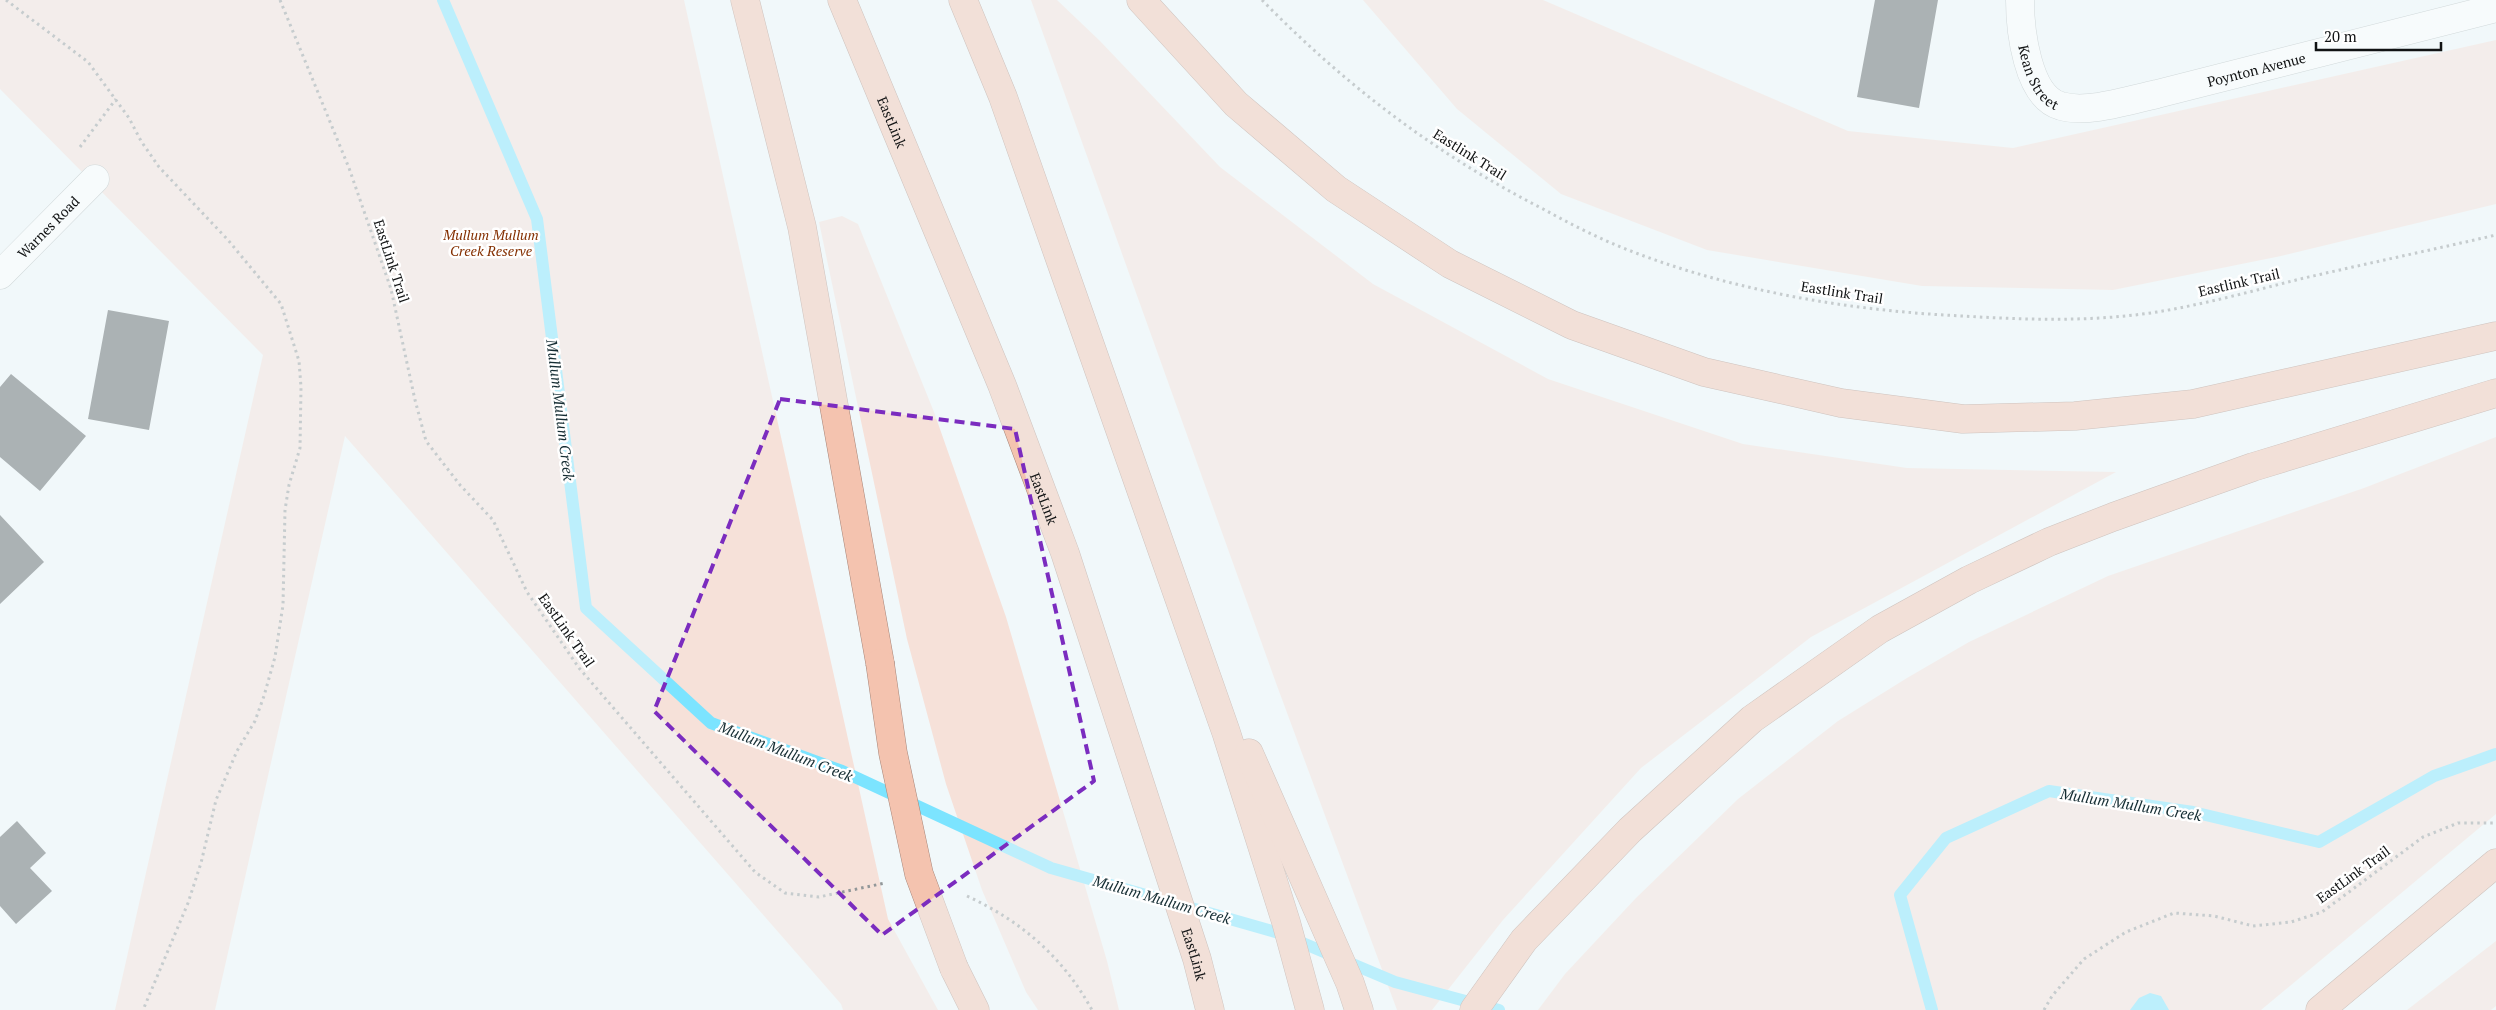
<svg xmlns="http://www.w3.org/2000/svg" width="2496" height="1010" viewBox="0 0 2496 1010" font-family="'PT Serif',serif">
<style>
.green{fill:#f6e1d9}
.water{fill:#7ce4ff}
.lines{fill:none;stroke-linecap:round;stroke-linejoin:round}
.stream{stroke:#7ce4ff;stroke-width:12}
.building{fill:#575d5f}
.minor-casing{stroke:#adb4b5;stroke-width:29}
.motorway-casing{stroke:#a58579;stroke-width:29}
.path{stroke:#929799;stroke-width:3;stroke-dasharray:2.5 4;stroke-linecap:butt}
.minor{stroke:#fff;stroke-width:28}
.motorway{stroke:#f4c3af;stroke-width:28}
.motorway-bridge-casing{stroke:#a58579;stroke-width:29;stroke-linecap:butt}
.motorway-bridge{stroke:#f4c3af;stroke-width:28}
.marked{fill:none;stroke:#7b2cbf;stroke-width:4;stroke-dasharray:10 6;stroke-linejoin:round}
.labels{text-anchor:middle;dominant-baseline:central;stroke-width:5;stroke-linejoin:round;paint-order:stroke}
.street-label{font-size:14px;fill:#111314;stroke:#fff}
.park-label{font-size:14px;font-style:italic;fill:#842f00;stroke:#fff}
.water-label{font-size:15px;font-style:italic;fill:#152d33;stroke:#fff}
</style>
<rect width="100%" height="100%" fill="#f1f8fa"/>
<path class="green" d="M0 0H684L888 919 938 1010H843L841 1004 345 436 215 1010H115L263 355 0 89Z
M1031 0H1057L1100 41 1220 167 1373 284 1548 379 1743 444 1907 468 2116 472 1811 637 1641 768 1503 920 1432 1010H1397L1276 683Z
M1363 0H1543L1848 131 2013 148 2496 40V204L2281 256 2113 290 1922 286 1707 250 1561 194 1457 109Z
M842 216 858 224 934 412 1006 617 1107 961 1119 1010H1038L1026 992 982 890 946 784 907 639 819 222Z
M2496 437V814L2261 1010H1538L1565 974 1636 898 1738 799 1838 721 1907 678 1969 642 2108 576 2364 488Z
M2496 941V1006L2491 1010H2407Z"/>
<path class="water" d="M2150 993 2161 996 2169 1010H2130L2139 998Z"/>
<g class="lines">
<path class="stream" d="M443 0 537 219 586 608 711 723 842 771 1051 868 1279 933 1395 982 1499 1010
M1932 1010 1900 895 1946 838 2049 791 2193 812 2319 842 2434 776 2496 754"/>
</g>
<path class="building" d="M1875 0H1938L1919 108 1857 97Z
M108 310 169 321 149 430 88 419Z
M11 374 86 436 40 491 0 457V387Z
M0 515 44 562 0 604Z
M17 821 46 853 30 868 52 891 16 924 0 906V837Z"/>
<g class="lines">
<g class="minor-casing">
<g id="minor">
<path id="s1" d="M2020 0C2020 29 2027 97 2061 106 2087 114 2130 100 2157 94L2496 8"/>
<path id="s2" d="M0 275 95 179"/>
</g>
</g>
<g class="motorway-casing">
<g id="motorway">
<path d="M745 0 802 227 880 663"/>
<path id="s3" d="M842 0 1002 385 1065 553 1197 959 1210 1010"/>
<path d="M963 0 1003 97 1226 732 1286 922 1310 1010"/>
<path d="M1141 0 1236 104 1336 189 1450 264 1572 325 1704 372 1841 403 1963 419 2075 416 2193 404 2496 336"/>
<path d="M1249 753 1350 983 1359 1010"/>
<path d="M954 968 975 1010"/>
<path d="M1474 1010 1524 940 1630 830 1752 719 1880 629 1969 580 2049 542 2113 517 2253 467 2496 393"/>
<path d="M2320 1010 2496 863"/>
</g>
</g>
<path class="path" d="M6 0 88 62 129 118 141 141 159 167 228 240 281 304 299 361 301 387 300 448 289 485 285 510 283 605 275 657 264 696 255 721 237 751 216 800 201 863 188 903 143 1010
M280 0 349 168 391 289 415 400 426 441 460 485 493 520 527 592 579 668 755 872 785 893 819 897 885 883
M1262 0C1346 86 1437 155 1545 210 1574 226 1604 241 1636 253 1739 292 1853 311 1963 316 2027 320 2093 322 2157 312 2205 304 2253 291 2300 279 2365 264 2431 250 2496 235
M80 147 116 99
M967 896C1021 921 1063 957 1092 1010
M2044 1010 2052 996 2084 959 2126 932 2174 913 2214 916 2253 926 2291 922 2322 912 2423 837 2458 823H2496"/>
<use href="#minor" class="minor"/>
<use href="#motorway" class="motorway"/>
<g class="motorway-bridge-casing">
<path id="motorway-bridge" d="M880 663 893 753 919 874 954 968"/>
</g>
<use href="#motorway-bridge" class="motorway-bridge"/>
</g>
<path d="M0 0H2496V1010H0ZM780 399 1015 429 1094 781 882 935 654 711Z" fill="#f1f8fa" fill-opacity=".55" fill-rule="evenodd"/>
<path class="marked" d="M780 399 1015 429 1094 781 882 935 654 711Z"/>
<g class="labels">
<g class="street-label">
<text stroke="none"><textPath href="#s1" startOffset="320">Poynton Avenue</textPath></text>
<text stroke="none"><textPath href="#s1" startOffset="81">Kean Street</textPath></text>
<text stroke="none"><textPath href="#s3" startOffset="132">EastLink</textPath></text>
<text transform="translate(1470 154) rotate(32)">Eastlink Trail</text>
<text stroke="none"><textPath href="#s2" startOffset="68">Warnes Road</textPath></text>
<text transform="translate(392 261) rotate(72)">EastLink Trail</text>
<text transform="translate(2239 282) rotate(-13)">Eastlink Trail</text>
<text transform="translate(1842 292) rotate(9)">Eastlink Trail</text>
<text stroke="none"><textPath href="#s3" startOffset="538">EastLink</textPath></text>
<text transform="translate(567 630) rotate(55)">EastLink Trail</text>
<text transform="translate(2353 874) rotate(-36)">EastLink Trail</text>
<text stroke="none"><textPath href="#s3" startOffset="1018">EastLink</textPath></text>
</g>
<g class="park-label">
<text x="491" y="234">Mullum Mullum<tspan x="491" dy="16">Creek Reserve</tspan></text>
</g>
<g class="water-label">
<text transform="translate(561 410) rotate(83)">Mullum Mullum Creek</text>
<text transform="translate(786 751) rotate(21)">Mullum Mullum Creek</text>
<text transform="translate(2131 804) rotate(9)">Mullum Mullum Creek</text>
<text transform="translate(1162 899) rotate(16)">Mullum Mullum Creek</text>
</g>
</g>
<path d="M2316 42v8h125v-8" fill="none" stroke="#111314" stroke-width="2.5"/>
<text x="2324" y="42" font-size="15" fill="#111314" stroke="#ffffff" stroke-width="4" paint-order="stroke">20 m</text>
</svg>
